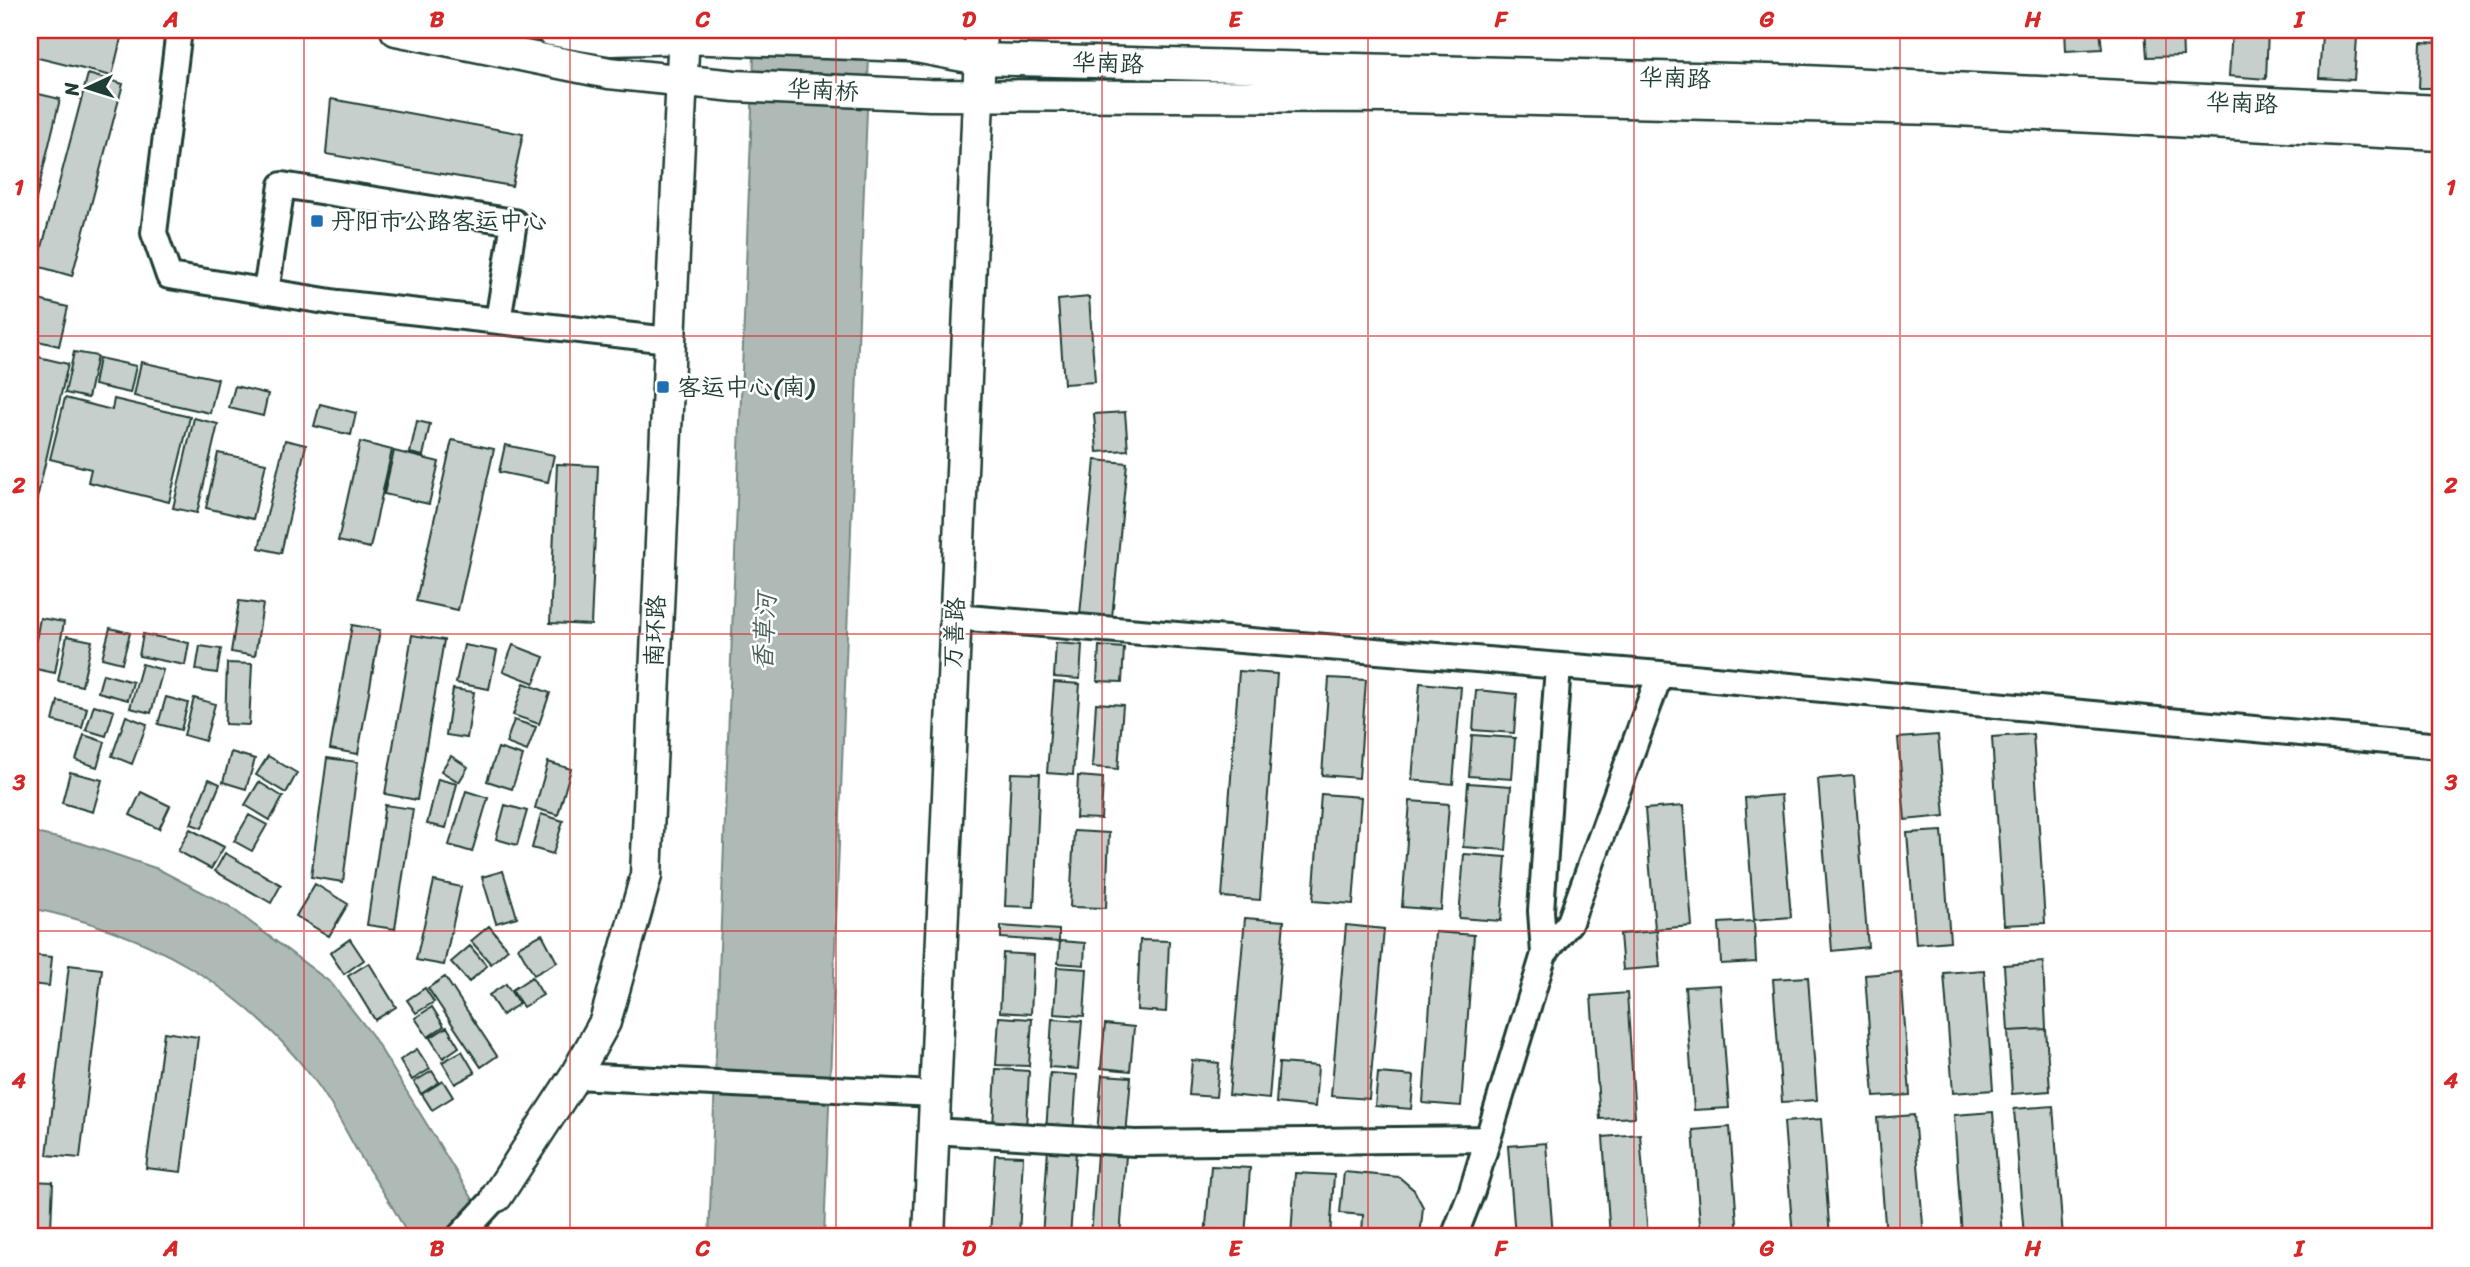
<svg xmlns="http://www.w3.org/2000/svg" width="2470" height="1267" viewBox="0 0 2470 1267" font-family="Sriracha,'LXGW WenKai TC',sans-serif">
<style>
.water{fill:#afbab7;stroke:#758883;stroke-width:2}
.building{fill:#c7cfcc;stroke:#1f3d34;stroke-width:2}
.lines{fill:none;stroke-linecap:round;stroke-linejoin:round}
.minor-casing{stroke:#1f3d34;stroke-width:30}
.major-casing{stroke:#1f3d34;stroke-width:35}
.minor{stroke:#fff;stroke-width:24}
.major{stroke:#fff;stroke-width:30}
.grid{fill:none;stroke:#d62828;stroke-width:2;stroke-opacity:0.55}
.poi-dot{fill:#1f6fb2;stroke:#fff;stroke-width:2.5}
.labels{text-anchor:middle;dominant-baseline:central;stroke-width:5;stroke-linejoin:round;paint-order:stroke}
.street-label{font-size:24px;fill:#1f3d34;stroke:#fff}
.poi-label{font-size:24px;fill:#1f3d34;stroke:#fff;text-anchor:start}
.water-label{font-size:26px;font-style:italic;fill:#4a625b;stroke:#fff}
.neatline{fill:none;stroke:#d62828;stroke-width:2.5}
.grid-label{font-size:23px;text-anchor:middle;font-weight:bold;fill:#d62828}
</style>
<rect width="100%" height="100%" fill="#fff"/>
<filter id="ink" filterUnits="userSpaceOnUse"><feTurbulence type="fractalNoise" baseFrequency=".0143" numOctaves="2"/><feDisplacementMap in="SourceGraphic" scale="14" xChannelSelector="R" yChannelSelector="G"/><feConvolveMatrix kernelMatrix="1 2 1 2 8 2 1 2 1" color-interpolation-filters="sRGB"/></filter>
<g filter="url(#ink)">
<path class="water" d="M755 30H870L824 1237H709Z
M30 832 81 843 158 869 229 906 331 983 372 1035 496 1237H408C396 1208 375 1181 359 1154 345 1130 332 1103 315 1081 240 983 149 932 30 908Z"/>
<path class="building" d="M30 30H123L112 76 30 56Z
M2065 30H2100L2102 49 2066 51Z
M2145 30H2182L2183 56 2147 57Z
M2232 30H2268L2266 79 2229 76Z
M2322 35 2357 37 2354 80 2319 78Z
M2421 42 2440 43V88H2419Z
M88 74 123 84 72 276 37 266Z
M30 92 60 99 30 224Z
M331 99 523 134 512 186 326 154Z
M1089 297 1095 382 1064 384 1058 300Z
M30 298 68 307 59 346 30 339Z
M74 352 97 356 88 398 65 393Z
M30 355 68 364 30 529Z
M99 358 136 366 130 393 94 385Z
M141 362 218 379 210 413 134 396Z
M235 386 268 394 263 416 229 408Z
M65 398 112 410 114 399 190 417 169 502 88 482 91 469 50 459Z
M320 404 356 413 351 435 314 426Z
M1125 412 1128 450 1097 452 1094 414Z
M194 418 218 424 197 513 173 508Z
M417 421 430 424 423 456 410 453Z
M285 440 306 445 281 553 259 548Z
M452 440 494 449 458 610 416 601Z
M360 442 392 450 370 548 338 541Z
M505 445 554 455 548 482 499 472Z
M394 451 439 462 429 504 384 494Z
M218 453 266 463 253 519 206 508Z
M1095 460 1127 463 1111 628 1079 625Z
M557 464 598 466 591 625 550 623Z
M239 601 263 604 255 656 231 652Z
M40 618 64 622 55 673 31 668Z
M352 625 380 630 358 754 330 749Z
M110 628 130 633 122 663 102 658Z
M143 634 189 643 185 665 139 656Z
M412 635 444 640 417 800 385 794Z
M67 636 92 641 82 686 58 681Z
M1056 643 1082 645 1080 679 1054 677Z
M464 645 497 651 489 689 456 683Z
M513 645 544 657 534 683 503 671Z
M200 646 221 649 217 673 196 670Z
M1099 646 1124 648 1122 682 1097 681Z
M227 663 252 664 249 725 225 724Z
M142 664 163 670 151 713 130 708Z
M1239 671 1277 674 1260 900 1222 897Z
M103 674 133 682 128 700 98 692Z
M1329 678 1366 680 1359 778 1322 775Z
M1054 682 1080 684 1073 775 1047 773Z
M524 683 550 693 539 724 513 715Z
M1420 683 1461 687 1453 784 1412 780Z
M453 689 474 692 467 738 446 735Z
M1476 690 1517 694 1514 733 1473 730Z
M166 697 188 703 181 730 158 724Z
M194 698 215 704 205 741 184 735Z
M58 701 87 708 82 728 53 721Z
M1096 703 1123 705 1118 769 1092 767Z
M94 705 114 711 106 736 86 730Z
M126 716 147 724 132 764 112 756Z
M514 720 536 727 527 751 506 743Z
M2033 734 2045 923 2004 925 1992 737Z
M84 735 105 742 97 767 76 760Z
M1472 735 1515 738 1512 779 1469 776Z
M1938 735 1945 816 1905 820 1898 738Z
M498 748 523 756 512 789 487 781Z
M231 752 255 759 246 789 223 782Z
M268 756 297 773 286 793 256 775Z
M451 756 468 767 459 782 441 771Z
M327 758 358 762 343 882 311 877Z
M548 762 571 769 558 815 535 808Z
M70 772 102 780 93 812 62 803Z
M1011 773 1040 774 1034 907 1005 906Z
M1078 776 1103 778 1101 819 1076 818Z
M1854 776 1868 947 1832 951 1818 779Z
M209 779 220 784 202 828 191 824Z
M438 779 457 784 446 828 427 824Z
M259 782 283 797 270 820 245 805Z
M1468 783 1511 786 1506 850 1463 847Z
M466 791 488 798 472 852 449 845Z
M141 792 170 806 159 829 130 815Z
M1321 794 1361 797 1353 904 1313 901Z
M1781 795 1791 917 1754 920 1745 798Z
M1410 801 1449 804 1441 910 1402 907Z
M385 805 413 809 395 929 367 925Z
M505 805 527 811 517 845 496 839Z
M1683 806 1692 926 1655 929 1645 809Z
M541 814 563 821 553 854 532 848Z
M249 815 267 825 252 851 234 841Z
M190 829 224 847 211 869 178 851Z
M1074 831 1109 833 1106 908 1070 907Z
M1942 831 1950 941 1916 944 1907 833Z
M225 853 281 885 271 903 215 871Z
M1464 854 1506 857 1501 921 1459 918Z
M503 871 517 917 496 923 482 877Z
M434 881 461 887 444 965 416 960Z
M315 884 348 904 329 936 296 916Z
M1245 918 1284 921 1269 1099 1229 1095Z
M1754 921 1756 962 1721 964 1719 923Z
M1346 925 1384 929 1369 1099 1331 1096Z
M489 926 508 949 491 964 471 941Z
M1001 926 1059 930V942L1001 938Z
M1657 931 1660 967 1623 970 1620 934Z
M1435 932 1474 935 1461 1106 1423 1103Z
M542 934 557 962 534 975 518 947Z
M350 939 364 960 344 974 330 953Z
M1140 940 1169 941 1166 1012 1137 1010Z
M1060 941 1085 943 1084 965 1058 963Z
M470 946 487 966 469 982 451 962Z
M1003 953 1034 955 1031 1014 1000 1012Z
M30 955 52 957 49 986 30 984Z
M2043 962 2046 1029 2008 1031 2004 965Z
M369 963 396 1007 375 1020 348 976Z
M69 965 102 969 80 1158 47 1155Z
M1057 967 1087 969 1084 1016 1054 1014Z
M1984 970 1993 1090 1953 1093 1944 973Z
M1901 972 1910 1095 1874 1097 1865 975Z
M445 977 497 1056 481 1067 428 988Z
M532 977 543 995 523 1007 512 990Z
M1808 977 1817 1100 1782 1102 1773 979Z
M506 984 519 1004 502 1015 489 995Z
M1720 985 1729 1108 1694 1110 1685 987Z
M425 988 434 1002 416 1013 407 1000Z
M1627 993 1635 1117 1600 1119 1591 996Z
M432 1007 444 1026 428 1037 415 1018Z
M999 1017 1032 1019 1029 1066 996 1065Z
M1052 1019 1082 1021 1078 1069 1049 1067Z
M1105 1024 1134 1027 1130 1071 1101 1068Z
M447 1027 459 1047 443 1058 430 1038Z
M2046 1029 2050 1091 2012 1094 2008 1031Z
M164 1032 198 1037 181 1172 146 1168Z
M417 1049 430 1069 412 1080 400 1060Z
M462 1051 475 1073 455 1084 442 1062Z
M1192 1060 1219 1063 1216 1097 1189 1095Z
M1279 1063 1318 1066 1315 1107 1276 1103Z
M996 1069 1029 1071 1026 1130 993 1128Z
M432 1071 439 1082 421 1094 414 1082Z
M1050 1073 1077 1075 1073 1134 1046 1132Z
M1378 1073 1414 1076 1411 1109 1375 1106Z
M1102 1075 1131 1077 1126 1136 1097 1133Z
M443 1081 453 1097 432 1110 422 1094Z
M2053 1106 2063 1237H2024L2014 1109Z
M1993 1112 2002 1237H1962L1954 1115Z
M1914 1115 1924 1237H1886L1877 1118Z
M1821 1119 1830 1237H1793L1784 1122Z
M1730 1127 1738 1237H1701L1693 1130Z
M1640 1134 1648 1237H1610L1603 1137Z
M1546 1143 1553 1237H1515L1508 1146Z
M1048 1149 1076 1151 1070 1237H1042Z
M1097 1153 1126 1155 1120 1237H1091Z
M995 1155 1023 1156 1019 1237 990 1235Z
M1211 1166 1250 1168 1245 1237H1205Z
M1344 1172 1399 1177 1414 1190 1423 1207 1420 1237 1362 1235 1363 1215 1340 1213Z
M1295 1173 1334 1175 1330 1237H1291Z
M30 1181 53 1182 51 1228 45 1237H30Z
M107 1230 137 1234V1237H106Z"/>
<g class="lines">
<g class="minor-casing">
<path id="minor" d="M179 30 154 233 169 276 338 303 669 340
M266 292 282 185 514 222 498 321
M955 617 1660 674 2440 746
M1544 954 1570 922 1660 674
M575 1076 934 1094
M932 1131 1135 1143 1487 1139
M459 1237 497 1196
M1454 1237 1472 1191 1544 954 1541 911 1558 666"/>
</g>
<g class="major-casing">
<path id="major" d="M396 30 609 73 735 86 930 95 1401 97 1938 109 2440 135
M551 30 611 40 683 38 911 46 979 59 1805 81 2440 111
M497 1196 575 1076 605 1022 646 876 684 30
M929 1237 981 30"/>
</g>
<use href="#minor" class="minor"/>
<use href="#major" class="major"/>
</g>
</g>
<path class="grid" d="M304 30V1237M570 30V1237M836 30V1237M1102 30V1237M1368 30V1237M1634 30V1237M1900 30V1237M2166 30V1237M30 336H2440M30 634H2440M30 931H2440"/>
<g class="poi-dot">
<rect x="310" y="214" width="14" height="14" rx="3.5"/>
<rect x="656" y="380" width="14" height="14" rx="3.5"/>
</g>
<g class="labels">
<g class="street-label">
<text transform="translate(1108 63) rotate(2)">华南路</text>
<text transform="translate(1675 78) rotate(2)">华南路</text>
<text transform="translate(823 90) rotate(3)">华南桥</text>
<text transform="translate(2242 103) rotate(2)">华南路</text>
<text transform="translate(655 631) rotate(-88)">南环路</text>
<text transform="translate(954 633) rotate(-87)">万善路</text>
</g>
<g class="poi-label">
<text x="331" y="221">丹阳市公路客运中心</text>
<text x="677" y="387">客运中心(南)</text>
</g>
<g class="water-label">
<text transform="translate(764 632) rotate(-87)">香草河</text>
</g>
</g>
<rect width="2470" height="1267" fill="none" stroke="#fff" stroke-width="77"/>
<g transform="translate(88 88) rotate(266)" stroke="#ffffff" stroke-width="5" paint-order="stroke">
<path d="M0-5L12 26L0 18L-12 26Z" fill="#1f3d34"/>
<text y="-10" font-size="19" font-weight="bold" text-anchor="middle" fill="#1f3d34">N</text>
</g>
<rect x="38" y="38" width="2394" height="1190" class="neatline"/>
<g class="grid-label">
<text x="171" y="27">A</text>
<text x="437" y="27">B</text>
<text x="703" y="27">C</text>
<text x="969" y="27">D</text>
<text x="1235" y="27">E</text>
<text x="1501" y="27">F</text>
<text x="1767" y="27">G</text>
<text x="2033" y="27">H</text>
<text x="2299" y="27">I</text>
<text x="19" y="195">1</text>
<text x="2451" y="195">1</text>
<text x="19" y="493">2</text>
<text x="2451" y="493">2</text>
<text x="19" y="790">3</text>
<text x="2451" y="790">3</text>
<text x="19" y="1088">4</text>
<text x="2451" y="1088">4</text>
<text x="171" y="1256">A</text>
<text x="437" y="1256">B</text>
<text x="703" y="1256">C</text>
<text x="969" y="1256">D</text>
<text x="1235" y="1256">E</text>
<text x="1501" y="1256">F</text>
<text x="1767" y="1256">G</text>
<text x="2033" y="1256">H</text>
<text x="2299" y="1256">I</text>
</g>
</svg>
